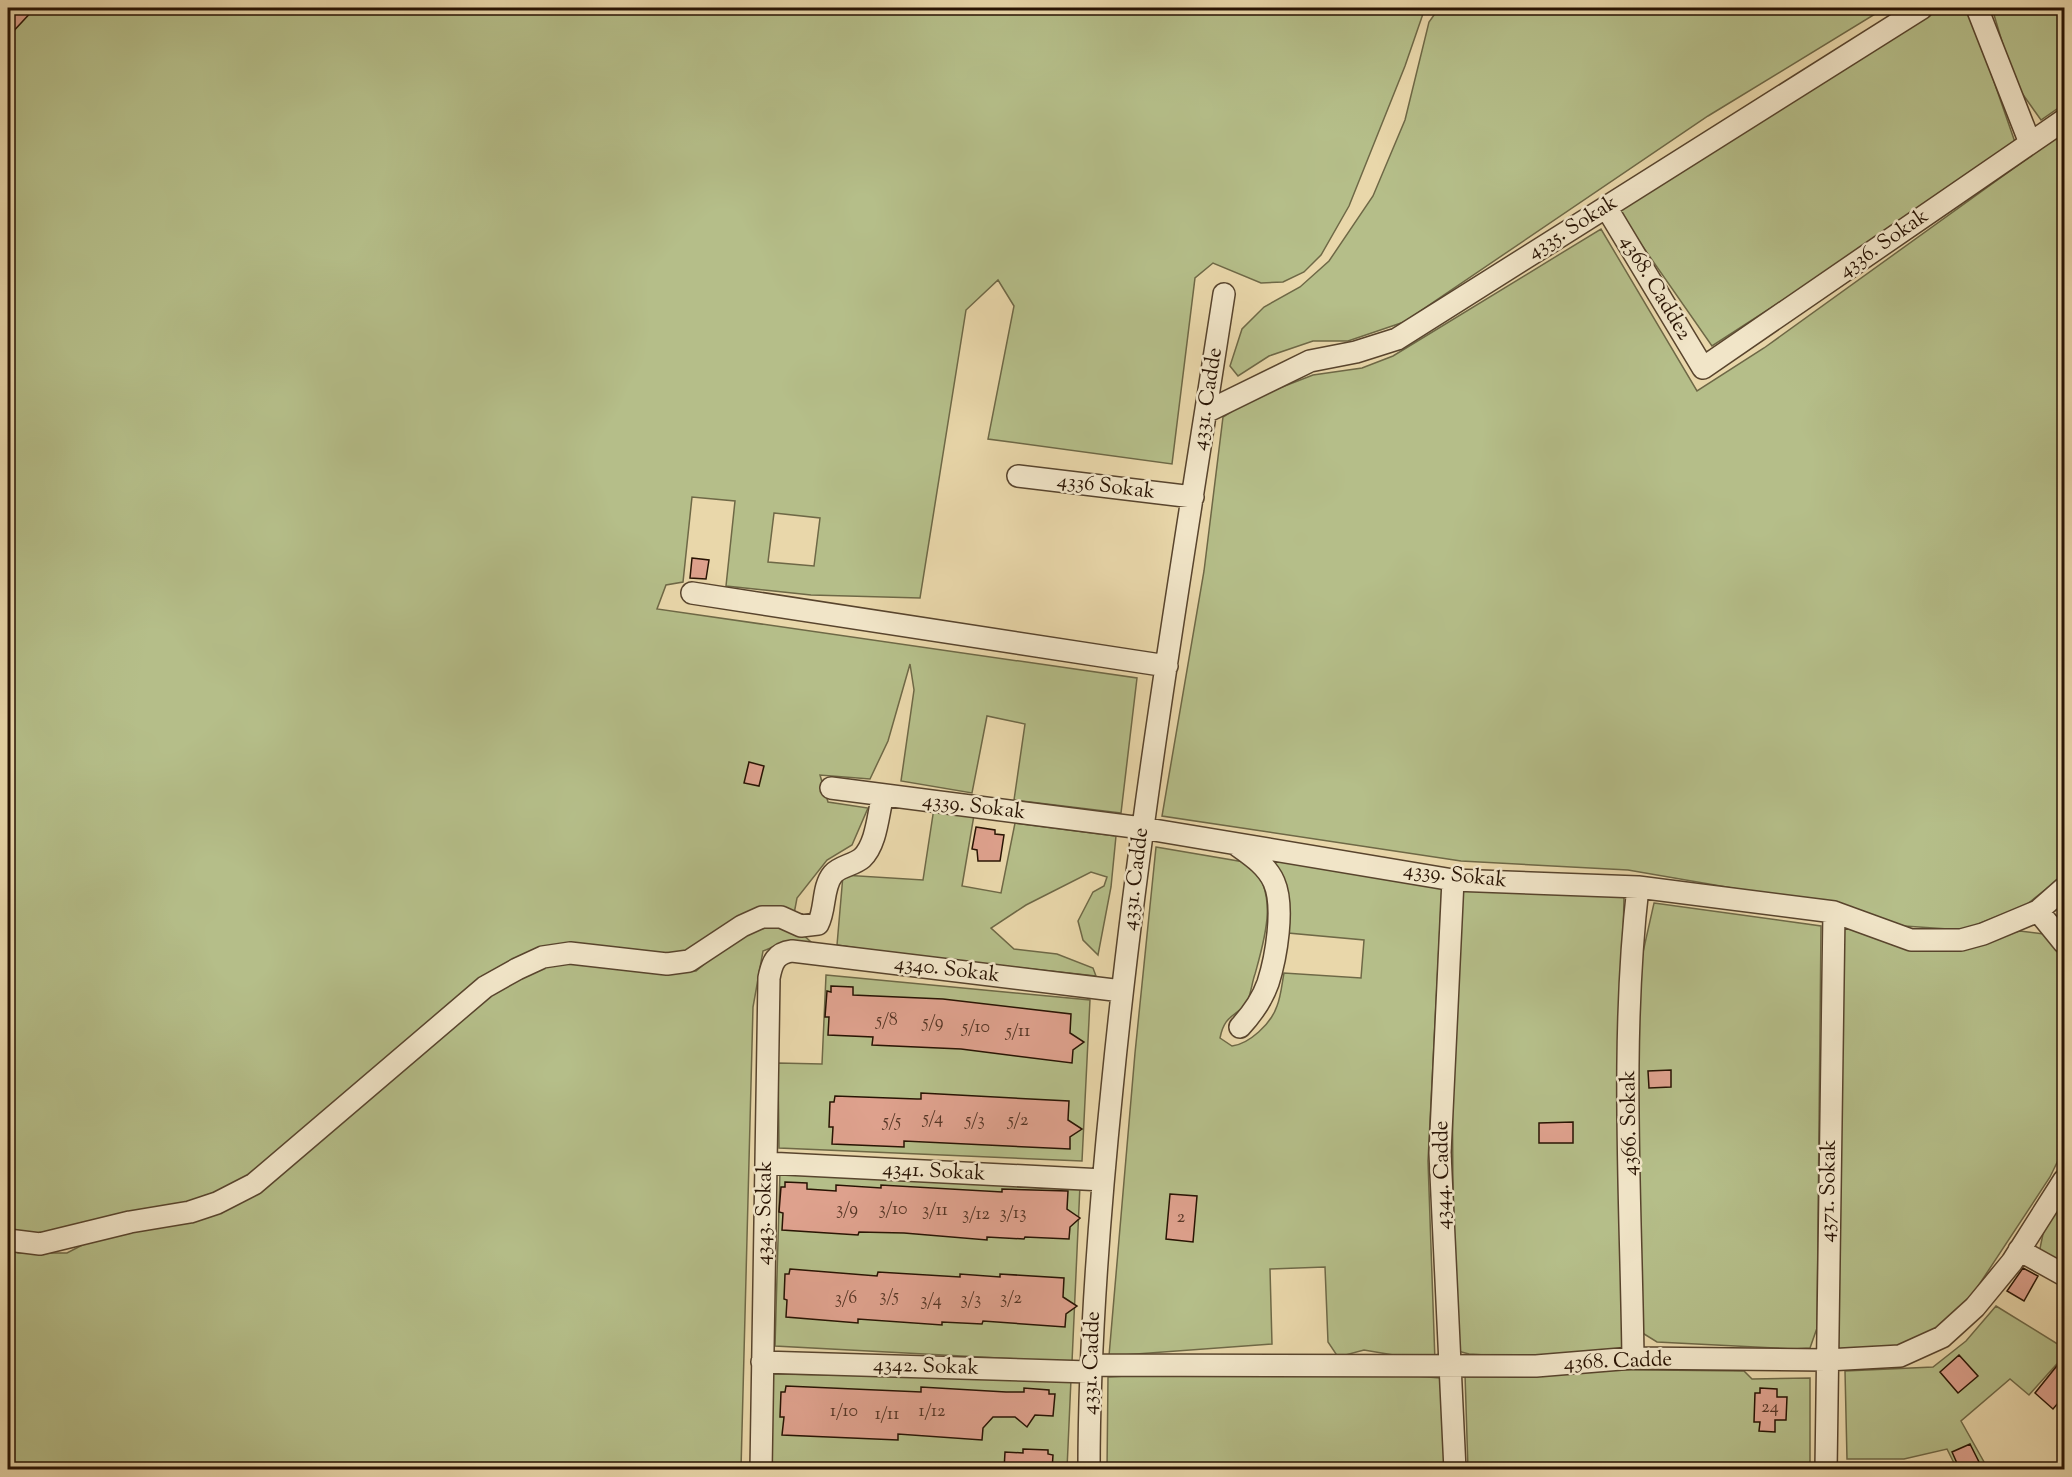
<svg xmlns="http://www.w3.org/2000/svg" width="2072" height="1477" viewBox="0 0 2072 1477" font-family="'Sorts Mill Goudy',serif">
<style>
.green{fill:#b5be89;stroke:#6e6846;stroke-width:1.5;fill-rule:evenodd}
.building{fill:#dea18d;stroke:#281303;stroke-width:1.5}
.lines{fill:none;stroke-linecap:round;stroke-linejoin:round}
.street-casing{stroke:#58442d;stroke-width:24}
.street{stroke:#f1e5c8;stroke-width:21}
.labels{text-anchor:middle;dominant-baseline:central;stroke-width:5;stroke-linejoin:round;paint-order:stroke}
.number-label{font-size:18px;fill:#563626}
.street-label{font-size:21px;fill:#281303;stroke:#f1e5c8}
</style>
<rect width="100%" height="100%" fill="#e9d7aa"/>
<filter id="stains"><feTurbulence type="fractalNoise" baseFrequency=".00333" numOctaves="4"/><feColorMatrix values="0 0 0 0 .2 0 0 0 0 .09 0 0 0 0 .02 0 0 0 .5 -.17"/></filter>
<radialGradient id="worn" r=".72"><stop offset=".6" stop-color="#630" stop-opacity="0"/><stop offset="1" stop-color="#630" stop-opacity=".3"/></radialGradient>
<path class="green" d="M8 8H1425L1405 66 1349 206 1321 255 1304 272 1283 282 1261 283 1213 263 1195 278 1172 464 988 439 1014 306 998 280 966 310 920 598 811 595 726 586 735 501 692 497 683 582 666 585 657 609 1137 678 1121 813 1014 800 1025 724 987 716 972 793 901 781 914 690 910 664 888 741 870 779 820 775 828 802 868 808 852 845 827 860 797 898 794 914 663 959 583 944 533 954 235 1192 25 1239 8 1231ZM774 513 820 518 814 566 768 562Z
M1439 8H1885L1708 116 1404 322 1348 341H1313L1269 356 1238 376 1230 366 1242 329 1264 307 1300 287 1329 261 1373 196 1405 120 1429 22Z
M1939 8H1965L1972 18 2017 148 1712 346 1618 211Z
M1992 8H2064V104L2041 120 2014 82Z
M2064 132V875L2026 905 1963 930 1904 926 1802 900 1628 870 1461 861 1162 816 1204 571 1223 417 1251 399 1313 375 1362 368 1393 356 1601 229 1697 391 1764 348Z
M934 808 974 815 962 886 1001 893 1015 823 1116 836 1111 887 1098 955 1083 940 1078 921 1093 892 1104 886 1107 877 1091 872 1026 905 991 928 1014 949 1057 954 1093 968 1096 976 911 956 837 945 843 875 923 880Z
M1156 847 1250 863C1279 894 1265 938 1255 974 1252 982 1251 994 1247 1002 1236 1018 1225 1013 1220 1038L1232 1046C1249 1044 1271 1024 1277 1006 1281 996 1282 983 1284 973L1361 978 1364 940 1288 933 1268 856 1442 886 1428 1161 1435 1362 1364 1350 1338 1357 1328 1342 1325 1267 1270 1269 1272 1344 1109 1356 1135 1053Z
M1460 890 1624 896 1618 1172 1624 1346 1612 1357 1586 1361 1469 1354 1454 1350 1452 1044Z
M1654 903 1821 926 1817 1328 1810 1348 1793 1349 1657 1342 1636 1329 1639 970Z
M770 922 801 933 811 942 788 941 763 951 753 1007 741 1469 8 1470V1248L18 1253H67L94 1239 205 1215 310 1143 420 1057 490 994 554 959 674 971H696L732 941Z
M1840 923 1878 935 1998 936 2020 931 2044 934 2064 956V1148L2050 1177 1963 1309 1924 1339 1891 1347 1834 1351Z
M826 975 1090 1000 1082 1161 779 1148 778 1063 822 1064Z
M780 1171 1080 1185 1072 1362 775 1346Z
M2064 1190V1267L2039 1253 2043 1234Z
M1996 1306 2064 1348V1356L2029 1395 2010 1379 1961 1421 1988 1469H1957L1947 1449 1904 1459H1847L1845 1371 1933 1367 1966 1341Z
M1563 1369 1744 1371 1752 1379 1810 1378V1462L1813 1469H1468L1465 1374Z
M1200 1372 1392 1374 1440 1378 1445 1469 1107 1470 1108 1377Z
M773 1374 1071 1379 1067 1469 770 1470Z"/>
<path class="building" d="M8 8H35L8 37Z
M692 558 709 560 706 579 690 578Z
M749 762 764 766 759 786 744 783Z
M976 827 995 830V834L1004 835 1000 861H978L977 850 972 849Z
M831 986 853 987V995L943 999 1071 1014 1070 1033 1084 1042 1073 1050 1072 1063 961 1049 872 1045 873 1037 828 1035 829 1017H825L827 991 831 992Z
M1671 1070V1087L1649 1088 1648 1071Z
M921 1093 1069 1101 1068 1120 1082 1129 1070 1137V1149L904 1141V1147L832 1144 833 1127H829L830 1102H834L835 1096 917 1099H921Z
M1573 1122V1143H1539V1123Z
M785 1182 807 1183V1189L836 1191V1185L881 1188V1185L1002 1192V1189L1068 1191 1067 1209 1080 1218 1070 1227 1069 1239 1025 1237 1024 1239 987 1237V1240L904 1233 859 1232 858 1235 782 1230 783 1213 779 1212 781 1187H785Z
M1170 1194 1197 1196 1193 1242 1166 1239Z
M2023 1268 2038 1276 2024 1301 2007 1291Z
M790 1269 877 1276 878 1272 960 1277V1274L1000 1277V1274L1064 1278 1063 1297 1077 1306 1066 1314 1065 1327 983 1321 982 1324 942 1322V1325L858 1319V1323L786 1317 787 1300 784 1299 785 1274H789Z
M1959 1355 1978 1376 1958 1393 1940 1372Z
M2064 1357V1396L2053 1409 2035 1393Z
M786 1386 921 1392V1387L1006 1392H1024V1388L1049 1390V1394H1055L1053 1416 1035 1415 1027 1427 1015 1417H993L983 1428 982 1440 898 1434V1440L782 1435 784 1417H780L781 1392H785Z
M1760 1388 1777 1389V1397H1787L1786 1420H1775V1432L1759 1431 1760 1422H1754L1755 1393H1760Z
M1970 1444 1980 1464 1969 1470H1960L1952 1452Z
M1023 1449 1048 1450V1454L1053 1455 1052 1470H1004L1005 1452 1023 1453Z"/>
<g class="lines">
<g class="street-casing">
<path id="street" d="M1977 8 2030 143
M1606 207 1703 368 2064 120
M1206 412 1310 361 1356 352 1397 339 1922 8
M1018 476 1193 497
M692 593 1167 666
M831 788 1142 828 1453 880 1638 887 1834 912 1911 940H1961L1983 934 2038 911 2064 888
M1238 846C1252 856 1267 866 1274 882 1285 907 1276 958 1268 983 1262 1000 1252 1014 1240 1027
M1453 880 1440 1153 1455 1470
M2038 911 2064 943
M766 1163 1103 1180
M8 1240 40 1244 130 1222 190 1212 217 1203 254 1184 485 987 517 969 543 957 570 953 667 964 689 961 742 926 762 917H781L801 926 818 924C826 909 822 887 833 874 840 866 854 865 862 858 877 844 878 813 883 795
M2019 1250 2064 1275
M1633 1358C1631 1203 1620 1041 1638 887
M762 1362 1089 1372
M1090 1365 1536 1366 1633 1358 1827 1360 1900 1356 1942 1337 1975 1307 2012 1262 2064 1180
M761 1470 769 978C772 962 776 953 792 951L1122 991
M1089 1470C1089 1342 1099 1216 1112 1089 1138 823 1183 559 1224 294
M1826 1470 1834 912"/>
</g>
<use href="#street" class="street"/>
</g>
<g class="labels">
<g class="number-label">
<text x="887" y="1021">5/8</text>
<text x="933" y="1023">5/9</text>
<text x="976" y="1028">5/10</text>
<text x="1018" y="1032">5/11</text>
<text x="933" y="1119">5/4</text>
<text x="975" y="1121">5/3</text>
<text x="1018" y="1121">5/2</text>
<text x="892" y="1122">5/5</text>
<text x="847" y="1210">3/9</text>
<text x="893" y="1210">3/10</text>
<text x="935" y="1211">3/11</text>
<text x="1013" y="1214">3/13</text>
<text x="976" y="1215">3/12</text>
<text x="1181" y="1218">2</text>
<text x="889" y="1297">3/5</text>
<text x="846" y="1299">3/6</text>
<text x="1011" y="1299">3/2</text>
<text x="971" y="1300">3/3</text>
<text x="931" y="1301">3/4</text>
<text x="1770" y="1408">24</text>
<text x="844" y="1412">1/10</text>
<text x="932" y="1412">1/12</text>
<text x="887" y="1415">1/11</text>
</g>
<g class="street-label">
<text transform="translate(1573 228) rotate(-32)">4335. Sokak</text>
<text transform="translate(1884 244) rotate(-35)">4336. Sokak</text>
<text transform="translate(1655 288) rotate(59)">4368. Cadde2</text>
<text transform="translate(1208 399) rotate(-81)">4331. Cadde</text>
<text transform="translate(1106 487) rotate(7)">4336 Sokak</text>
<text transform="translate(974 807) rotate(7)">4339. Sokak</text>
<text transform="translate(1455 876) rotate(6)">4339. Sokak</text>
<text transform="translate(1136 879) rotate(-83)">4331. Cadde</text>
<text transform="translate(947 970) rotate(7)">4340. Sokak</text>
<text transform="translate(1630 1123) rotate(-91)">4366. Sokak</text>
<text transform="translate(934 1172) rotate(3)">4341. Sokak</text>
<text transform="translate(1443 1175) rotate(-91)">4344. Cadde</text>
<text transform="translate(1829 1191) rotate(-89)">4371. Sokak</text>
<text transform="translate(765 1213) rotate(-89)">4343. Sokak</text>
<text transform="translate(1618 1362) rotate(-2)">4368. Cadde</text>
<text transform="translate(1092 1363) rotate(-88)">4331. Cadde</text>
<text transform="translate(926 1367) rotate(2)">4342. Sokak</text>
</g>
</g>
<rect width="2072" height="1477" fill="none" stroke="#e9d7aa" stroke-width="30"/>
<rect x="9" y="9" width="2054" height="1459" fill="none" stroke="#281303" stroke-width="3"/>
<rect x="15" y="15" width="2042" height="1447" fill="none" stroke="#281303" stroke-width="1.5"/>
<rect width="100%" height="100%" filter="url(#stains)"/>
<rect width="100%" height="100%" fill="url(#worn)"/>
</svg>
